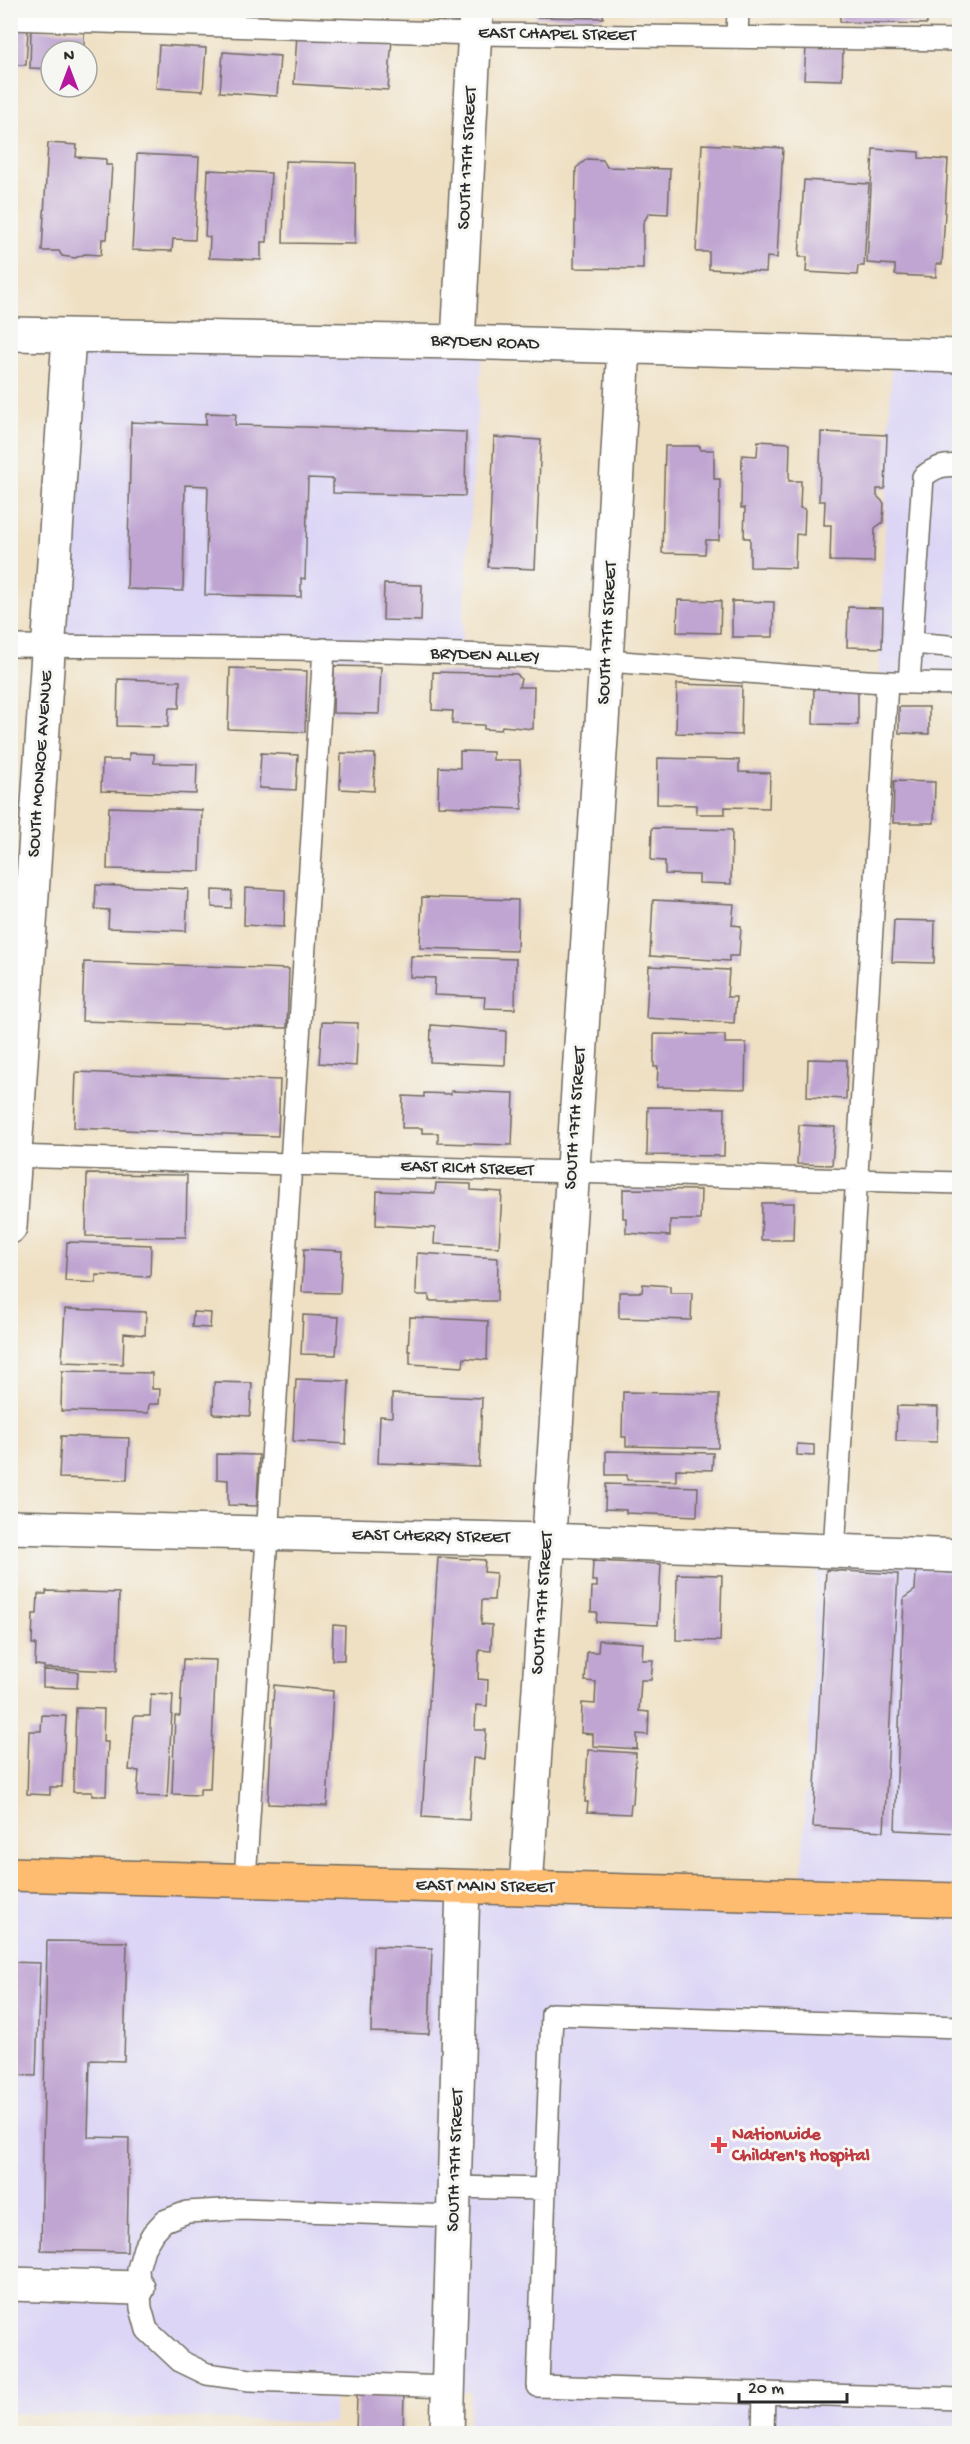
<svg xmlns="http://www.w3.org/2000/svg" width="970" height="2444" viewBox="0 0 970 2444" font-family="'Gochi Hand',sans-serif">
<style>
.built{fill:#dcd5f6}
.building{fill:#c0a5d2}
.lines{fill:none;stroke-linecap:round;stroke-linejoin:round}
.service-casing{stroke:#706a60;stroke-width:24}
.minor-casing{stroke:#706a60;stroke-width:36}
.primary-casing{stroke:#706a60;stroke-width:36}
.service{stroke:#fff;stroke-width:21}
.minor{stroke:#fff;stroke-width:33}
.primary{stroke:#febc70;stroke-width:33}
.health-dot{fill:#e0444e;stroke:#f6f6f2;stroke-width:2}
.labels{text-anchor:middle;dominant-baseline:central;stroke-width:6;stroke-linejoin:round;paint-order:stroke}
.street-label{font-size:18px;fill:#2b2b2b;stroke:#f6f6f2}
.health-label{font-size:18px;font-weight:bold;fill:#be3a42;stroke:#f6f6f2;text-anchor:start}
</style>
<rect width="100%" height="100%" fill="#f6f6f2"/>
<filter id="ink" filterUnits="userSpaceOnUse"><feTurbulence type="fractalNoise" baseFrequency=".0167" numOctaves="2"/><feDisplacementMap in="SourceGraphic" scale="12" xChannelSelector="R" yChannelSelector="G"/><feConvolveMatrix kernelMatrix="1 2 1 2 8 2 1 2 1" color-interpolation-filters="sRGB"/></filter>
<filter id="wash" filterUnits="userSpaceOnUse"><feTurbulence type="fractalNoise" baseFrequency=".008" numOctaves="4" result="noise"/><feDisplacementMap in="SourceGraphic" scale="24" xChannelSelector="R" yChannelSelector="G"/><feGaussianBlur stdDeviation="1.35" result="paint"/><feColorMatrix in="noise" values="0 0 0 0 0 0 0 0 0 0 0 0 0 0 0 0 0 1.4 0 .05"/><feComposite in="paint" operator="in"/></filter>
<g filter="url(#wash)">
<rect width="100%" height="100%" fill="#efe0c3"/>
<path class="built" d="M65 328 483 338 460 662 48 645Z
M892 357 959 360V678L879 676Z
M818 1553 959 1560V2433H469L470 2392 335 2387 333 2423 11 2413V1875L801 1894Z"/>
<g id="blocks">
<path class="building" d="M536 10H603V18L536 17Z
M840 10H927V24L840 22Z
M10 29 28 30 26 65H15V70L10 69Z
M31 30 84 31V51H51V69L30 68Z
M297 33 392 39 388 90 294 84Z
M159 45 206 48 203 91 156 88Z
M806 47 843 49 842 80 804 79Z
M223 52 280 56 277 96 220 92Z
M48 143 77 145 76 157 106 159V165H112L107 239H102L101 255 85 254 75 258 62 256 59 251H42Z
M702 144 783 148 777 258 767 257 766 272 709 269V252H696Z
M873 149 919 152V158L948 160 942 264H936V277L895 275V265L867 263Z
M137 154 199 157 195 240 173 239 172 251 132 250Z
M587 159 603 160 607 167 670 169 668 214 649 213 643 223V269L574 268 576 168Z
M285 161 356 163 355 244 283 243Z
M208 170 271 173 267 242H261V260L209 258 210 237 205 236Z
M804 180 869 184 864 266H858L857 275 806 272 807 257H799Z
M206 413 236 414 235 425 466 432 465 496 333 493V479L308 478 305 579 301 578V597L205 595 208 486 185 485 183 591 127 589 131 422 206 425Z
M821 432 887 435 885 489H877V496L884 503 883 522 875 528 874 562 830 561 831 525H824L825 501H819Z
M494 437 541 440 535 569 488 567Z
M758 441 790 443 789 481H801L800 508 805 509 804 535 796 534 795 568 750 567V538H744L745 508H741L742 455 757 456Z
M665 446H700V450H714V479H720L719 540H706L705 554 662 553Z
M384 584 422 585 421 621 383 620Z
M678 600 721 601 720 633 677 632Z
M732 601 774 602 773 637H732Z
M848 607 883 608 882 648 847 647Z
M334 666 381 667 379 714 333 713Z
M230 668 307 671 305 732 228 729Z
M433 672 517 674 521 679 519 687H534L533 729 502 726 501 730 484 729V725L452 724 453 711 432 710Z
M118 679 180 681 179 708H169L168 727 117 726Z
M677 684 742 686 741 735 676 733Z
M814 688 858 689V725L813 724Z
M899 707H929V734L899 733Z
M460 751 493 752V760H520L522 809 438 806 439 767 460 768Z
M129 753 154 754V763L197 764 196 794 101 791 102 760H129Z
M261 753 298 755 296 790 259 788Z
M341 753 375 754 374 791 340 789Z
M658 758 739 760V772L770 773 769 808 725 807V814H696V805L657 804Z
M894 781 935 782 934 823H893Z
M109 807 202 810 200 871 107 869Z
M652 828 732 830 731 884 699 883V875L665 874V861L651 860Z
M96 885 188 889 186 931 108 928 109 910 95 909Z
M245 888 285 890 284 927 244 925Z
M212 890 232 891 231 908 212 907Z
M422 897 518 900 517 951 420 948Z
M653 900 734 904 732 925 741 926 739 956H729V961L650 956Z
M894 920 935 921 934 963 892 962Z
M411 956 516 959 515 1009 484 1008 485 997 434 995 435 978 410 977Z
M84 962 289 969 287 1028 82 1021Z
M649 966 729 970 727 997H736L734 1023 646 1018Z
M322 1022 358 1023 356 1066 319 1063Z
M431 1025 506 1031 505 1065 430 1062Z
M654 1034 725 1035V1043H746L745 1089 657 1087 658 1067H654Z
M808 1059 847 1060 846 1099 807 1097Z
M76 1072 280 1080 278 1136 74 1128Z
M451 1091 514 1093 512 1145 438 1143V1133H422V1128H402L403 1096 424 1097V1093L451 1094Z
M648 1107 725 1108 724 1156 647 1155Z
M799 1125 835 1127 832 1165 797 1164Z
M87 1174 187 1175 186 1237 86 1236Z
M436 1183 471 1184V1190L502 1192 499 1247 434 1244 435 1228 376 1225 377 1191 435 1193Z
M623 1189 701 1190 700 1220H670V1236L626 1233V1218H623Z
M762 1203H794L793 1240H761Z
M67 1242 151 1245 150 1277 96 1275V1283L65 1281Z
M304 1249 342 1251 340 1293 302 1292Z
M417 1253 498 1258 497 1301H429V1295H416Z
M643 1284 670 1286V1293H692L691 1320 619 1318V1292H642Z
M65 1309 146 1312 145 1335 124 1333 123 1364 62 1362Z
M193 1312 211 1313 210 1328 192 1327Z
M303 1315 339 1317 336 1355 301 1354Z
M410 1317 488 1321 487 1360 464 1358 463 1367 410 1364V1351H408Z
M62 1371 152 1373V1389H160L159 1404H149L148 1413 61 1411Z
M296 1379 349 1381 346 1444 293 1441Z
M214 1382 252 1383 250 1416 213 1414Z
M623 1392 719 1394 718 1448 626 1446V1437H622Z
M392 1394 482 1398 479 1467 378 1463 380 1416 392 1417Z
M897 1406 938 1407 937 1442 896 1441Z
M61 1436 129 1438 127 1480 59 1478Z
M797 1444 814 1445V1456L797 1455Z
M606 1451 713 1453 712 1470 676 1469V1481L627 1480V1475H606Z
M217 1454 259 1455 257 1506 228 1505V1480L217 1479Z
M606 1484 698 1487 697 1516 626 1513V1510L605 1509Z
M438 1557 485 1560 484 1572 496 1573 494 1600H482L481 1624 492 1625 491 1651 479 1650 478 1679 488 1680 487 1706 476 1705 475 1730H486L484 1759 473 1758 469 1820 422 1817Z
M593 1561 661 1564 658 1625 596 1622 597 1612H591L592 1587H597V1581H592Z
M826 1570 898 1574 884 1831 813 1827Z
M916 1571 960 1573 959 1833 895 1830 904 1598 915 1590Z
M677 1574 722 1575 720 1641 676 1640Z
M46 1591 119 1593 117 1671 44 1668V1666L35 1665 36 1644H32L33 1614H37L38 1594H46Z
M333 1625 345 1626 344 1660H332Z
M599 1640 643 1643 642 1660H653L651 1680H641L639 1711 649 1712 648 1735 637 1734V1749L593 1746V1734L581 1733 582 1703 595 1704 596 1682 585 1681 587 1652H598Z
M183 1659 216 1660 210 1789H200V1795L172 1794 175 1716H180Z
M43 1670 78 1672 77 1688 43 1687Z
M274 1685 333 1691 327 1806 268 1804Z
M151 1694 173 1695 167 1797 137 1796 139 1771 129 1770 134 1716H150Z
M76 1708 104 1709 103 1742H108L106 1796H92V1792H73Z
M42 1715 66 1716 62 1787H50V1795L27 1794 29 1731H41Z
M588 1750 636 1753 633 1804H631L630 1814 587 1812 588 1802H585Z
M47 1941 127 1942 124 2061 90 2060 88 2137 129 2138 127 2252 41 2250Z
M373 1946 432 1948 429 2034 371 2032Z
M10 1962 40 1963 36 2076 10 2075Z
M357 2394 404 2395 403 2434H356Z"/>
</g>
</g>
<g filter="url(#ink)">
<use href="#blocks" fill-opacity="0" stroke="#706a60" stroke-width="1.5"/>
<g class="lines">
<g class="service-casing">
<path id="service" d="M10 19 475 34 960 40
M737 37 738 10
M912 643 960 647
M10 646C209 647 408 649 607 661 725 669 842 683 960 684
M909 683 923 477C935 467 944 464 960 466
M10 1156 960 1183
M834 1551 887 683
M245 1880 324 649
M455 2187 545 2189 538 2386 960 2399
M545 2189 552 2014 960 2027
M449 2387 250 2380 207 2374 180 2361 147 2330 141 2308 138 2269 144 2248 153 2233 164 2221 187 2212 239 2209 454 2216
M763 2434 764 2393"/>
</g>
<g class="minor-casing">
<path id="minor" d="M10 334 458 342 960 356
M458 342 476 10
M10 1227 69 336
M10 1527 547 1540 960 1556
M526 1888 606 661 624 347
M10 2284 138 2288
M447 2434 463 1887"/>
</g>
<g class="primary-casing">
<path id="primary" d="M10 1874 960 1900"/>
</g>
<use href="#service" class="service"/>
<use href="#minor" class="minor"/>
<use href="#primary" class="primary"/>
</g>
</g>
<path class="health-dot" d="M716 2136h6v6h6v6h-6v6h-6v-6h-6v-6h6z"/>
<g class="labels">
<g class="street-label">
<text transform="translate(557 35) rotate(1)">EAST CHAPEL STREET</text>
<text transform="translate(468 158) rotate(-87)">SOUTH 17TH STREET</text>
<text transform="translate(485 343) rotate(2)">BRYDEN ROAD</text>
<text transform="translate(608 633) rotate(-87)">SOUTH 17TH STREET</text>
<text transform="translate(485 656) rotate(2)">BRYDEN ALLEY</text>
<text transform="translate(41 764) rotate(-86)">SOUTH MONROE AVENUE</text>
<text transform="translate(576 1118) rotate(-86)">SOUTH 17TH STREET</text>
<text transform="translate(467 1169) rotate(2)">EAST RICH STREET</text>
<text transform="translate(431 1537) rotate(1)">EAST CHERRY STREET</text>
<text transform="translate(543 1603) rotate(-86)">SOUTH 17TH STREET</text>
<text transform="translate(485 1887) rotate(1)">EAST MAIN STREET</text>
<text transform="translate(456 2160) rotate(-88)">SOUTH 17TH STREET</text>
</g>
<g class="health-label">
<text x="732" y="2135">Nationwide<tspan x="732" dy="21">Children's Hospital</tspan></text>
</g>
</g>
<rect width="970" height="2444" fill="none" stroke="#f6f6f2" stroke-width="36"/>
<g transform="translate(69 69)"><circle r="28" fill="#f6f6f2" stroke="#a5a5a2" stroke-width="1.5"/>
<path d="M0-4.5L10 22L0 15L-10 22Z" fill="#b5179e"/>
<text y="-9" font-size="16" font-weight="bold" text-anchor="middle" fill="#2b2b2b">N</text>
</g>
<path d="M739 2393v9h108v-9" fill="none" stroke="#2b2b2b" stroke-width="3"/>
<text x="748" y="2393" font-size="18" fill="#2b2b2b" stroke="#f6f6f2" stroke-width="4.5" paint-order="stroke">20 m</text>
</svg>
